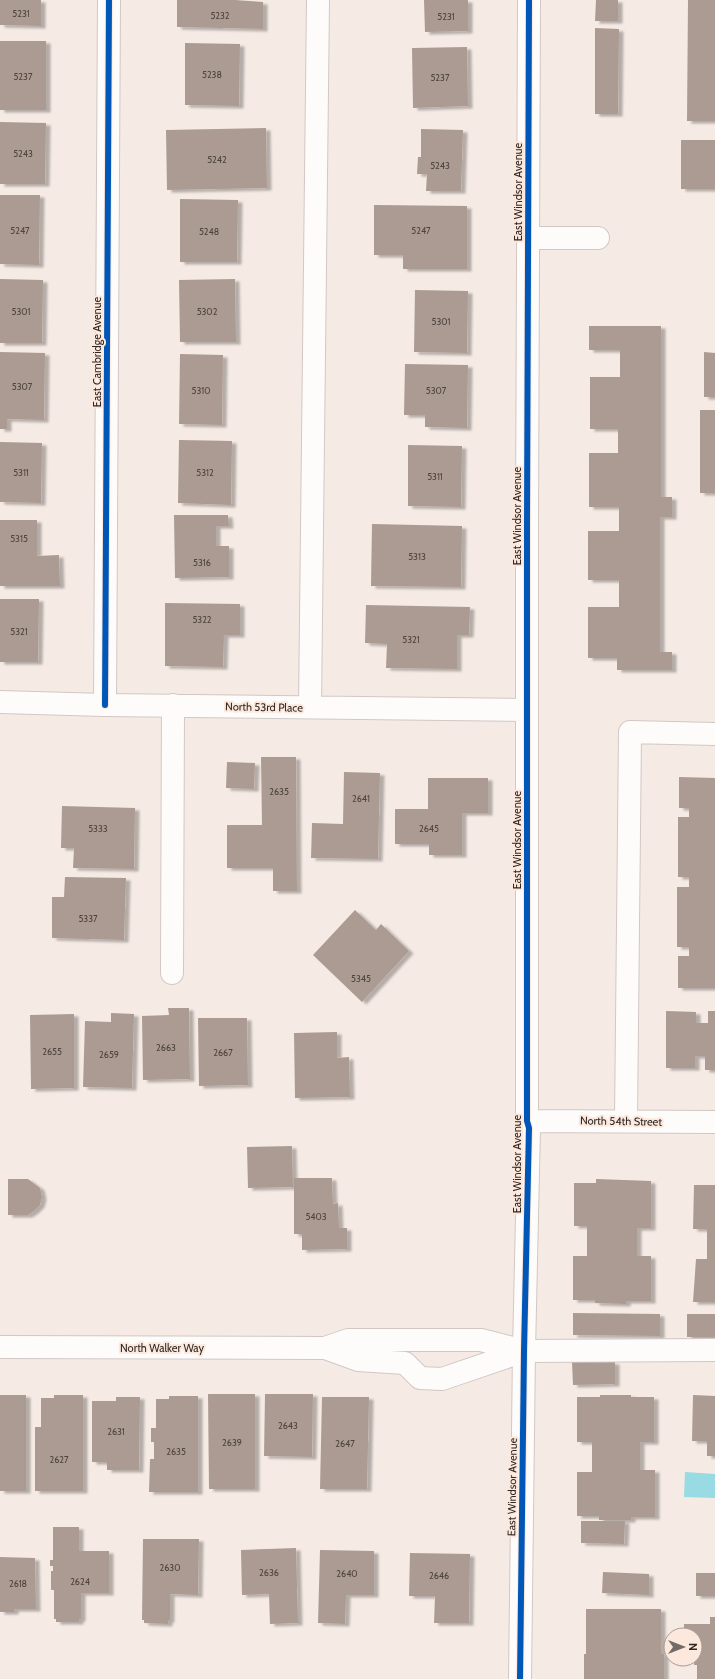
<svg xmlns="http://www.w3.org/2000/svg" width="715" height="1679" viewBox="0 0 715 1679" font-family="Cabin,sans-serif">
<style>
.water{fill:#99dbe2}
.building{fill:#ac9b92;filter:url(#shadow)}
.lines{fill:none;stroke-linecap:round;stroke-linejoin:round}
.minor-casing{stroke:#d1c8c4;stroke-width:24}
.minor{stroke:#fefcfb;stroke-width:22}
.cycleway-casing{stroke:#fce8dd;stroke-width:8}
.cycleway{stroke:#0057b8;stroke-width:6}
.labels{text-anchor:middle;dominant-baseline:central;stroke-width:4;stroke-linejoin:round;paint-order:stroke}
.number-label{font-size:9px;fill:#4e443f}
.street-label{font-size:11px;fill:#2f2723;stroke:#fce8dd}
</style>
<defs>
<filter id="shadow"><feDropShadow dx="4.5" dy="2.5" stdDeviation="1" flood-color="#0004"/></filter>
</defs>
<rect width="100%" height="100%" fill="#f5eae4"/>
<path class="water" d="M685 1472 715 1474V1498L684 1497Z"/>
<path class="building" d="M0 0H41V26L0 25Z
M177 0H235L263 2V29L177 27Z
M424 0H468V31L425 32Z
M596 0H618V21H595Z
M688 0H715V121H687Z
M595 28 619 29 618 114H595Z
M0 41H46V110H0Z
M185 43 240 44 239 106 185 105Z
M467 47 468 106 413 108 412 48Z
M0 122 46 123 45 184H0Z
M266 128 267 188 167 190 166 130Z
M421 129 463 130 461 191H426L427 174H417L418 157H421Z
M681 140H715V189H681Z
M0 195H40L39 265 0 264Z
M180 199 238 200 237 262H180Z
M374 205 467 206V269H403V255H374Z
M0 279 43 280 42 343H0Z
M235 279 236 342H180L179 280Z
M415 290 468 291 467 353 414 352Z
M589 326H661V497H672V517H660V652H672V670H617V658H588V607H619V580H588V531H619V507H589V453H618V429H590V377H620V350H589Z
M0 352 45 353 44 420 7 419V429H0Z
M704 352 715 353V397H704Z
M180 354 223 355 222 425 179 424Z
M405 364 468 365 467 428 425 427V415H404Z
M700 410H715V493H700Z
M179 440 232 441 231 505 178 503Z
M0 442 42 443 41 503 0 502Z
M408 445 462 446 461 507 408 506Z
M174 515H228L229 526H216V546H229V577L175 578Z
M0 520H37V556L59 555 60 586H0Z
M372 524 462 526 461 587 371 586Z
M0 599H39L38 662H0Z
M165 603 240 604V635H224L223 667 165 666Z
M366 605 470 607 469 635H457V669L386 668 387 644 365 643Z
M261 757H296L297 891H273V868H227V825H262Z
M227 762 255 763 254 789 226 788Z
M344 772 380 773 378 859 311 858 312 823 343 824Z
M679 777 715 778V988H678V956H689V947H677V887H689V877H678V817H689V808H679Z
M428 778H488V813H462V855H429V844H395V809H428Z
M62 806 135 808 134 869 73 868 74 848H61Z
M65 877 126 878 124 940 52 938V897H64Z
M355 910 376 930 381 924 409 951 362 1002 313 955Z
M168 1008H189L190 1079 143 1080 142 1016 169 1015Z
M666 1011 696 1012V1023H708V1011H715V1070H705V1056H695V1068H666Z
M111 1013 134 1014 132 1088 83 1087 85 1021 111 1022Z
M74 1014V1088L31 1089 30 1015Z
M198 1018H247L248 1085 199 1086Z
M337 1032V1058L349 1057 350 1097 295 1098 294 1033Z
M292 1146 293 1187 248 1188 247 1147Z
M294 1178H332L333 1204 338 1203 339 1228H347V1249L302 1250V1234H294Z
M8 1179H28L40 1188 42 1197 40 1205 34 1211 28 1215H8Z
M596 1179 651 1181V1228H637V1256H651V1301H626V1304L595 1303V1300H573V1256H587V1226H574V1183H596Z
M694 1185H715V1302H693L696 1259H707V1229H693Z
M573 1313 660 1314V1336L573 1335Z
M687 1314H715V1337H687Z
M572 1362H615V1384L573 1385Z
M208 1394H255V1489H209Z
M265 1394H313L312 1457 264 1456Z
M0 1395H26V1491H0Z
M54 1395H83V1491H35V1427H41V1398H54Z
M600 1395H631V1397H654V1442H640V1470H655V1517H631V1520H599V1516H577V1472H592V1442H577V1397H600Z
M693 1395 715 1396V1456H707V1441H692Z
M169 1396H198V1492H149L150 1459H154V1442H151V1428H156V1399H169Z
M116 1397H140L139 1470H107V1462H92V1401H116Z
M322 1397H369L367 1489H320Z
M581 1521H625L624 1544 581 1543Z
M53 1527H79V1551H109V1593H81V1619H79V1622H56V1619H54V1590H51V1571H53V1566H50V1560H53Z
M143 1539H199L198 1595 170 1594V1620H168V1624L144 1623V1620H142Z
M296 1548 298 1623 270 1624 269 1594 242 1595 241 1550Z
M320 1550 374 1551V1595H346L345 1624 318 1623Z
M410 1553 470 1554 469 1623H434L435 1596H409Z
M0 1557 35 1558 36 1609H14V1612H0Z
M603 1572 649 1574V1595L602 1593Z
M696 1573H715V1596H696Z
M586 1609H661V1654H664V1679H584V1654H586Z
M710 1617H715V1679H697V1665H694L695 1635H684V1624H710Z"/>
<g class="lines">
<g class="minor-casing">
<path id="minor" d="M528 238H598
M0 702 105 705 527 710
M105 705 109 0
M310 707 318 0
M172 973 173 705
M527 1121 715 1122
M626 1121 630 732 715 734
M0 1347 325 1348 348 1340H481L524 1351 715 1350
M325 1348 358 1360 405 1363 420 1378 442 1379 524 1351
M520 1679 524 1351 529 1128 527 1121V524L529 0"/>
</g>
<use href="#minor" class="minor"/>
<g class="cycleway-casing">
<path id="cycleway" d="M105 705 109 0
M520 1679 524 1351 529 1128 527 1121V524L529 0"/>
</g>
<use href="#cycleway" class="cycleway"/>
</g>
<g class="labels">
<g class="number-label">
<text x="21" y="13">5231</text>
<text x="220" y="15">5232</text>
<text x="446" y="16">5231</text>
<text x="212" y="74">5238</text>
<text x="23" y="76">5237</text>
<text x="440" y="77">5237</text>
<text x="23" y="153">5243</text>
<text x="217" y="159">5242</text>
<text x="440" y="165">5243</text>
<text x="20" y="230">5247</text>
<text x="421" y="230">5247</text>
<text x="209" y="231">5248</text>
<text x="21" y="311">5301</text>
<text x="207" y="311">5302</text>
<text x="441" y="321">5301</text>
<text x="22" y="386">5307</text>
<text x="201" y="390">5310</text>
<text x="436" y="390">5307</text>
<text x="21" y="472">5311</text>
<text x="205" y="472">5312</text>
<text x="435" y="476">5311</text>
<text x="19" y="538">5315</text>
<text x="417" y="556">5313</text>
<text x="202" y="562">5316</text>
<text x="202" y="619">5322</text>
<text x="19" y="631">5321</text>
<text x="411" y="639">5321</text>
<text x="279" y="791">2635</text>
<text x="361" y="798">2641</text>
<text x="98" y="828">5333</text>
<text x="429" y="828">2645</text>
<text x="88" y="918">5337</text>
<text x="361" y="978">5345</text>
<text x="166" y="1047">2663</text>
<text x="52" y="1051">2655</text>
<text x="223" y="1052">2667</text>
<text x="109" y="1054">2659</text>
<text x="316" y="1216">5403</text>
<text x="288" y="1425">2643</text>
<text x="116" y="1431">2631</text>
<text x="232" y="1442">2639</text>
<text x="345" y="1443">2647</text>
<text x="176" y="1451">2635</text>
<text x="59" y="1459">2627</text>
<text x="170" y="1567">2630</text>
<text x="269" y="1572">2636</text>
<text x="347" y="1573">2640</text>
<text x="439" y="1575">2646</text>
<text x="80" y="1581">2624</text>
<text x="18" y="1583">2618</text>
</g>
<g class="street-label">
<text transform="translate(518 192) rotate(-90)">East Windsor Avenue</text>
<text transform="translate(97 352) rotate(-90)">East Cambridge Avenue</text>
<text transform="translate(517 516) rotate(-90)">East Windsor Avenue</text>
<text transform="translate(264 707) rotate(1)">North 53rd Place</text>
<text transform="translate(517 840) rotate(-90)">East Windsor Avenue</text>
<text transform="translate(621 1121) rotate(1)">North 54th Street</text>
<text transform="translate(517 1164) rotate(-90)">East Windsor Avenue</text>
<text x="162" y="1348">North Walker Way</text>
<text transform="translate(512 1487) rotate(-89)">East Windsor Avenue</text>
</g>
</g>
<g transform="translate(683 1647) rotate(90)"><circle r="19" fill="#fce8dd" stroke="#aa9b93"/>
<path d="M0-3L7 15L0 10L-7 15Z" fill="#746b67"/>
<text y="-6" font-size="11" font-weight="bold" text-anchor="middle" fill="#2f2723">N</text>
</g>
</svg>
